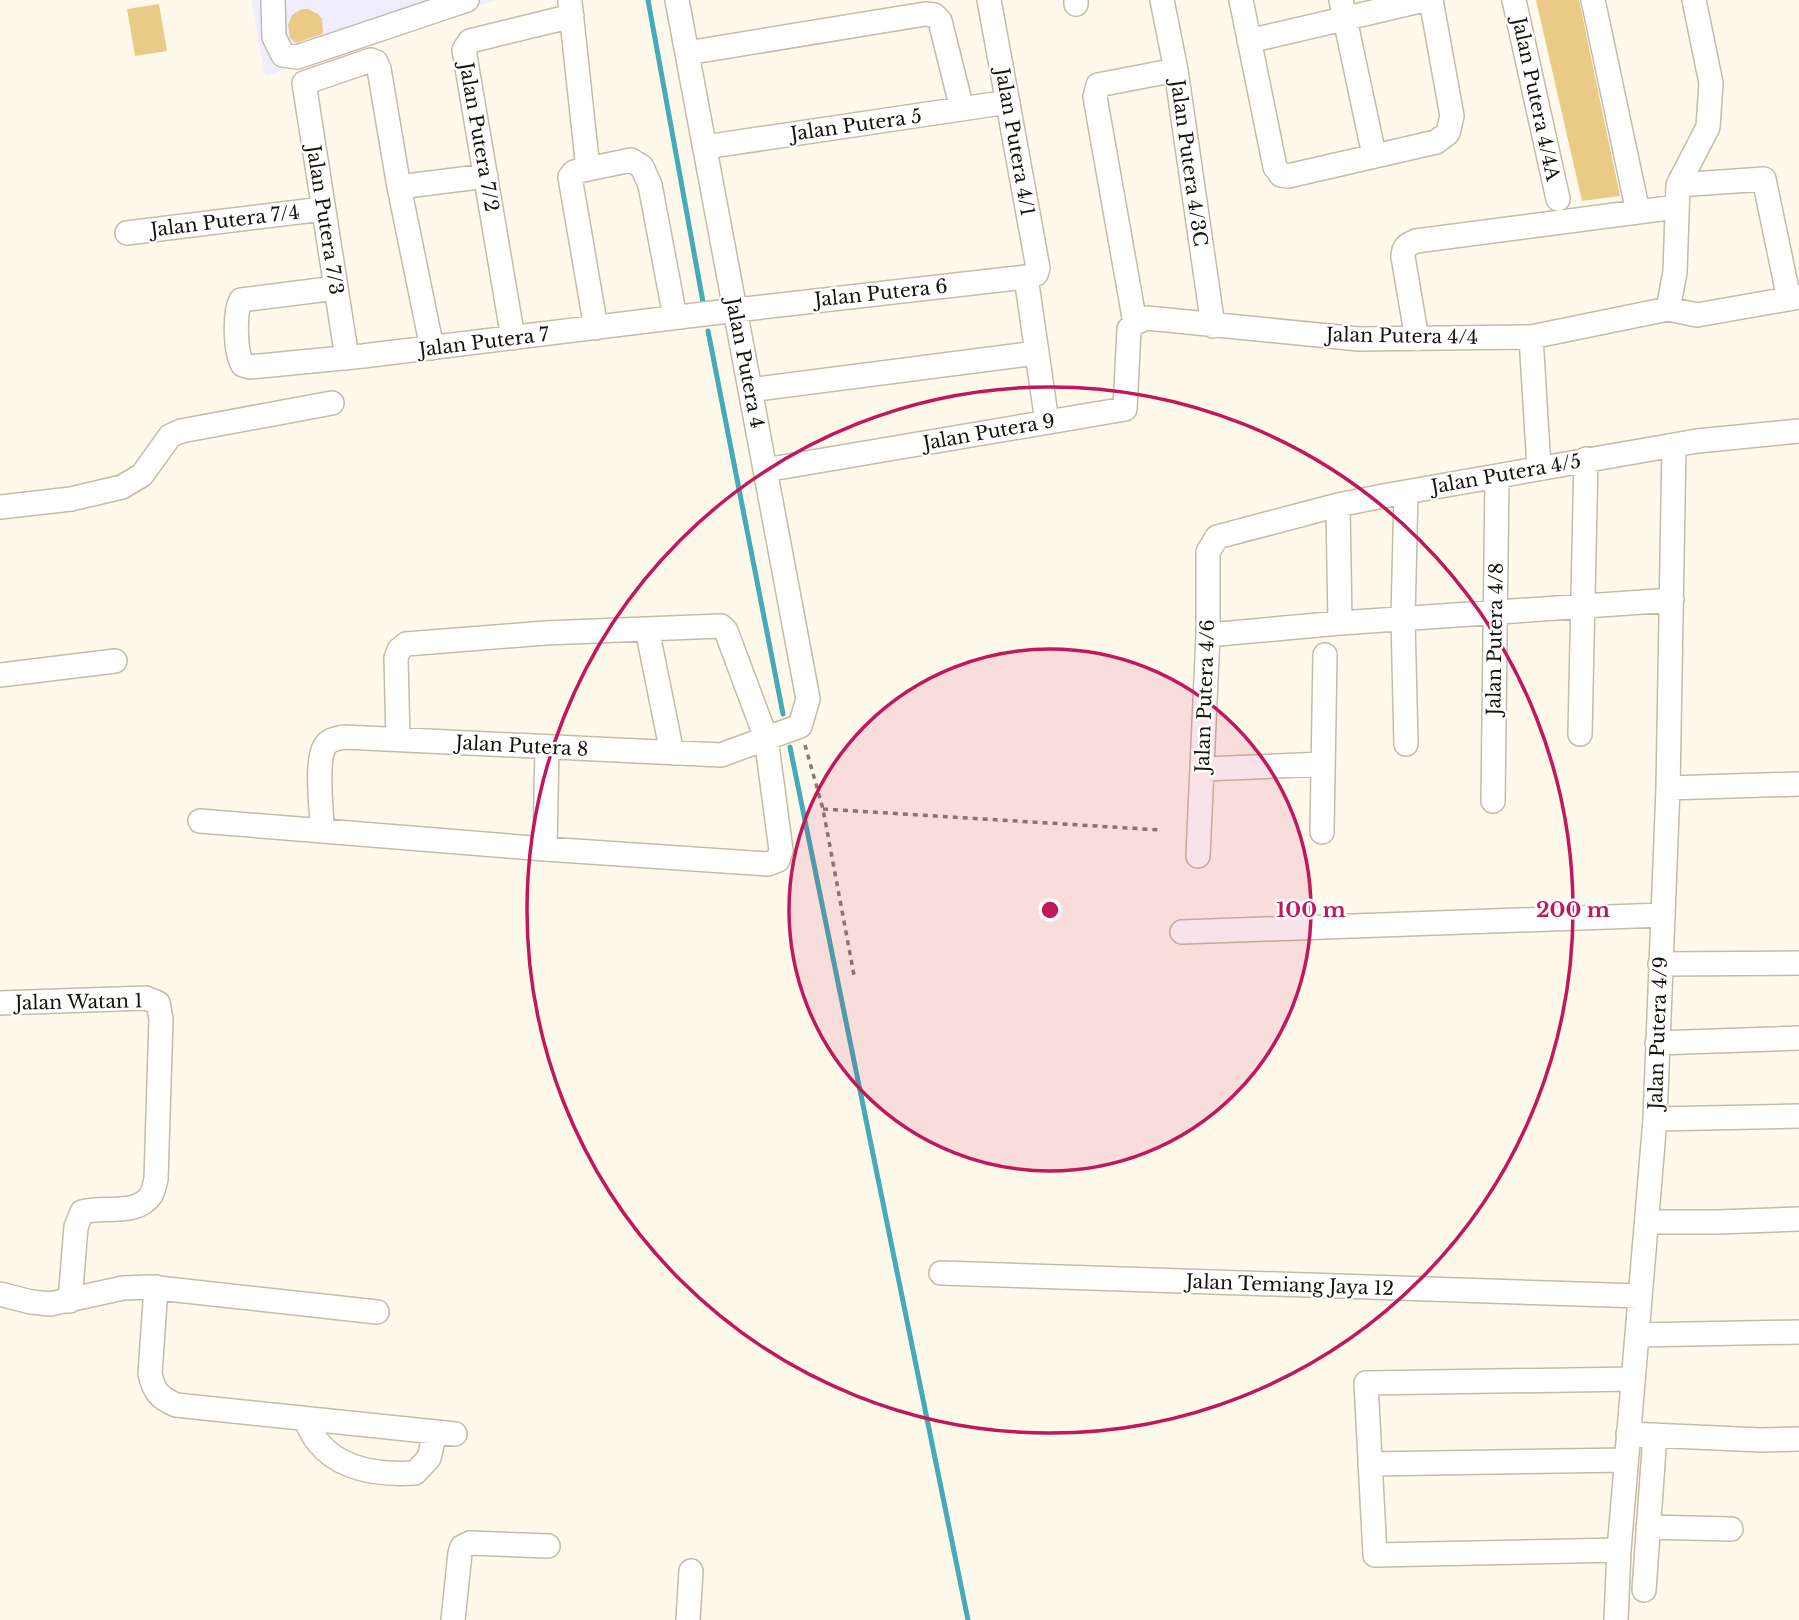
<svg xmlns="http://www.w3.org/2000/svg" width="1799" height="1620" viewBox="0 0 1799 1620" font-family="'Libre Baskerville',serif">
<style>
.commercial{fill:#f0edff}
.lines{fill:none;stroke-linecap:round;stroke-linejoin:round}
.stream{stroke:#45abb6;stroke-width:5}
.building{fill:#e9cb86}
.minor-casing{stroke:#c5bca8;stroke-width:26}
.path{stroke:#837e74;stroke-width:3.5;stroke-dasharray:5 5;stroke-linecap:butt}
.minor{stroke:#fff;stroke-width:23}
.ring{fill:none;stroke:#c2185b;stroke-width:3.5}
.labels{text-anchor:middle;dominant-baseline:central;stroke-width:5;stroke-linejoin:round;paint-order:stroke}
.street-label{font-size:19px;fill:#16130b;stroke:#fff}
.centre{fill:#c2185b;stroke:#fff;stroke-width:3.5}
.ring-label{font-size:21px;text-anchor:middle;font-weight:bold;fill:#c2185b;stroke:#fff;stroke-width:5;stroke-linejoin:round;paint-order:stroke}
</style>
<rect width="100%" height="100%" fill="#fff9ec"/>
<path class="commercial" d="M251 0H496L265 76Z"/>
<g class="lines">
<path class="stream" d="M648 0 703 302
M708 331 783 714
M790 747 968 1620"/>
</g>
<path class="building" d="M1536 0H1579L1620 196 1582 201Z
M159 4 167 51 135 56 127 9Z
M302 9H308L318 14 322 19 323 31 322 34 296 43 290 38 288 25 292 15Z"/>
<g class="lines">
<g class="minor-casing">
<path id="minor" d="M273 0 274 37 283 55 297 57 467 0
M1076 0V4
M1162 0 1176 70 1213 326
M1241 0 1275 167 1281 175 1288 176 1436 142 1448 133 1452 116 1431 0
M1341 0 1374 155
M1514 0 1558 199
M1593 0 1638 212
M570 2 588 169
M1249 41 1424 0
M687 53 925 14 934 15 940 21 962 109
M705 147 1008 102
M1678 185 1764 179 1789 299
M399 187 486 176
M127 233 323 209
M1026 277 1047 422
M336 288 241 300C234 313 235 353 243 365L250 367 363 356 736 310 1026 277 1036 274 1038 268 989 0
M1668 309 1675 272 1678 185 1708 127 1711 83 1694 0
M1135 323 1147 318 1359 339 1531 337 1668 309 1697 315 1799 297
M1135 323 1095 97 1098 85 1176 70
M596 328 570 177 574 172 631 160 642 167 650 185 675 317
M1531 337 1539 468
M513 338 464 50 470 41 572 16
M1417 339 1403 257C1403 247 1407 245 1416 241L1676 207
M347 358 304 83 371 60 376 62 379 69 399 187 432 348
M750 390 1036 353
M765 470 1125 409 1129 329 1135 323
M1338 505 1340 623
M0 507 71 499 122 487 142 475 170 436 181 431 332 403
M647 629 672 753
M1208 635 1340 623 1672 600
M0 675 115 661
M1580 734 1586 459
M1406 744 1403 619 1406 492
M1204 769 1323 764
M1668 788 1799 784
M1493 801 1497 476
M200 821 545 849 768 864 778 860 781 850 766 738 726 631 721 626 545 633 406 644 399 650 396 658 398 739
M322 829C322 810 315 762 325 746 330 739 336 739 344 737L721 755 800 726 808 699 677 0
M1322 832 1325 655
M545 849 547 747
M1198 856 1208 635V552L1217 537 1338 505 1383 496 1697 441 1799 431
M1182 932 1663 915
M1660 964 1799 963
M0 1003 146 998 158 1003 161 1019 156 1179C155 1184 153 1191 151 1195 138 1216 102 1206 82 1212L76 1227 70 1301
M1657 1043 1799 1038
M1655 1119 1799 1116
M1647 1222H1717L1799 1219
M941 1273 1640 1296
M156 1287 150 1374C154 1392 160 1398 176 1405L455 1434
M0 1294 31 1302 50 1304 123 1288 149 1287 377 1312
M1637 1335 1799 1332
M304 1418C309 1426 312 1435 318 1442 341 1471 382 1475 415 1473L429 1458 435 1432
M1628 1434 1761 1440 1799 1439
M1370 1464 1626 1460
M1648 1527 1731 1529
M1619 1550 1375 1555 1366 1383 1633 1379
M1644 1590 1655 1435
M453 1620 460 1553 462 1547 470 1543 548 1546
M688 1620 691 1571
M1616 1620 1619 1550 1655 1119 1668 788 1674 445"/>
</g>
<path class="path" d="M805 745 823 809 854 975
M823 809 1160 830"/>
<use href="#minor" class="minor"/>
</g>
<circle cx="1050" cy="910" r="261" fill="#c2185b" fill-opacity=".12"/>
<g class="ring">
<circle cx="1050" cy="910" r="261"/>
<circle cx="1050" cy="910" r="523"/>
</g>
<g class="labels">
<g class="street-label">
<text transform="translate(1536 99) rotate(78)">Jalan Putera 4/4A</text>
<text transform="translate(856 125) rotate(-8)">Jalan Putera 5</text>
<text transform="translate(479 137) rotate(80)">Jalan Putera 7/2</text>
<text transform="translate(1015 142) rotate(80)">Jalan Putera 4/1</text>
<text transform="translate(1189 163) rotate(82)">Jalan Putera 4/3C</text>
<text transform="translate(325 220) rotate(81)">Jalan Putera 7/3</text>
<text transform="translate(225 221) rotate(-7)">Jalan Putera 7/4</text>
<text transform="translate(881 293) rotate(-6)">Jalan Putera 6</text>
<text transform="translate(1402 336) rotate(1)">Jalan Putera 4/4</text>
<text transform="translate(484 342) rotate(-7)">Jalan Putera 7</text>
<text transform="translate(745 363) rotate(79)">Jalan Putera 4</text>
<text transform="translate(989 432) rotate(-10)">Jalan Putera 9</text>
<text transform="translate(1506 474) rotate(-10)">Jalan Putera 4/5</text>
<text transform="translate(1495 639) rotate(-89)">Jalan Putera 4/8</text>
<text transform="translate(1205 696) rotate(-88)">Jalan Putera 4/6</text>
<text transform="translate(522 746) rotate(3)">Jalan Putera 8</text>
<text transform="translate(79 1002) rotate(-1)">Jalan Watan 1</text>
<text transform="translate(1658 1033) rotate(-88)">Jalan Putera 4/9</text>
<text transform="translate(1290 1285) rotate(2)">Jalan Temiang Jaya 12</text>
</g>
</g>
<circle cx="1050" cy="910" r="10" class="centre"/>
<g class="ring-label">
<text x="1311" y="917">100 m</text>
<text x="1573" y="917">200 m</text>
</g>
</svg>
